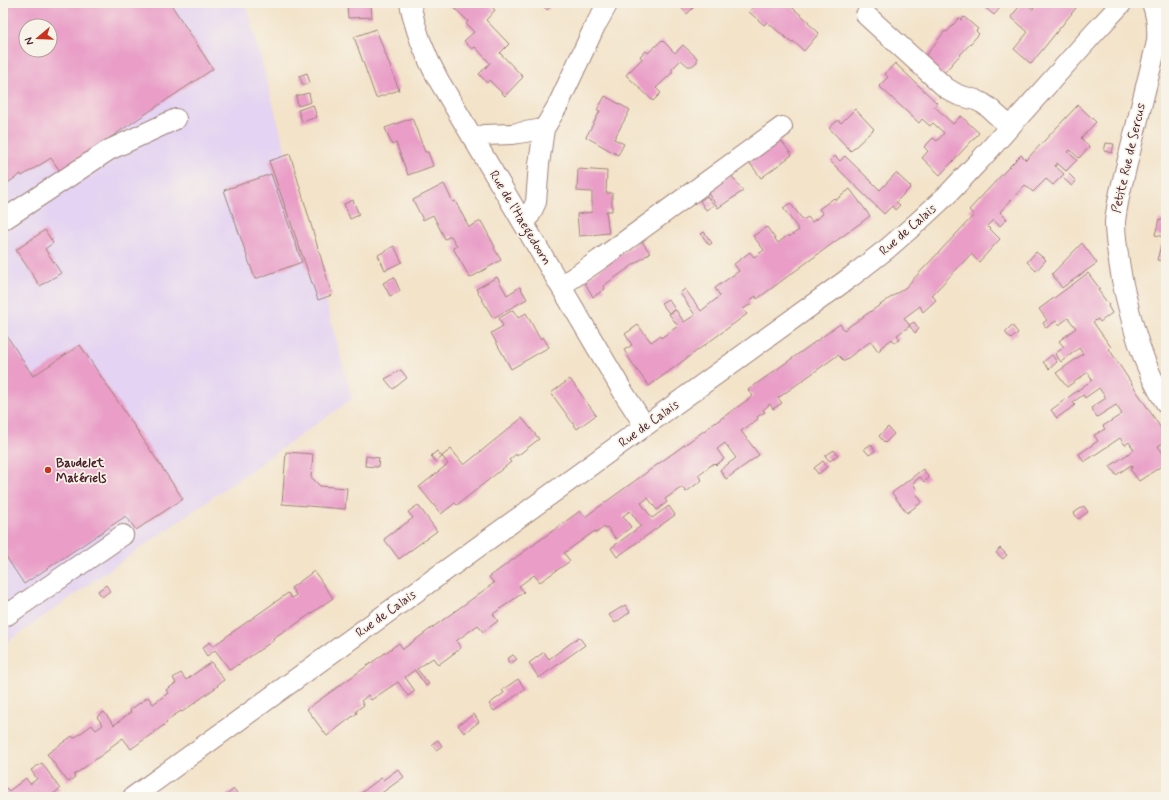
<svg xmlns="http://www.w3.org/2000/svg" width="1169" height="800" viewBox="0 0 1169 800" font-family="Mynerve,sans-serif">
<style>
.built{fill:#e4d3f2;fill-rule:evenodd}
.building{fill:#e99dc7;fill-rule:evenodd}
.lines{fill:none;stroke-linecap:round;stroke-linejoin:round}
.minor-casing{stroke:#9e817a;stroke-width:22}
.minor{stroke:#fff;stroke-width:20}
.poi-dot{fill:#c8321e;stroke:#f7f3e8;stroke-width:1.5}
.labels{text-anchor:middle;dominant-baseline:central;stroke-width:3.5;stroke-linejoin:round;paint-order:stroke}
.street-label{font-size:13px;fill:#4a1f2b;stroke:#f7f3e8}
.poi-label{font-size:13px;font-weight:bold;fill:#4a1f2b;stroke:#f7f3e8;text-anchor:start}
</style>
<rect width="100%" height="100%" fill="#f7f3e8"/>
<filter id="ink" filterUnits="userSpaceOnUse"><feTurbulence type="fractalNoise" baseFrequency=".025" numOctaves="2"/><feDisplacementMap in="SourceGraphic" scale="8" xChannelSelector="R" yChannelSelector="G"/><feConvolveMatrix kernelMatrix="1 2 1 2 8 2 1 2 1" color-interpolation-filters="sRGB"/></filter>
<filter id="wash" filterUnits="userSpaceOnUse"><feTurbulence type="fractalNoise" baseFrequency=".012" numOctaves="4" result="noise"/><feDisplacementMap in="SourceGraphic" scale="16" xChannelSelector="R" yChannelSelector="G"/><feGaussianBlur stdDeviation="0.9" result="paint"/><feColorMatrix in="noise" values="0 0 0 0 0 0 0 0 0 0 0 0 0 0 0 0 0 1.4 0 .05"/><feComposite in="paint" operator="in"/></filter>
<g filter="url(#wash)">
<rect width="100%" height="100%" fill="#f3e3c9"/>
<path class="built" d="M3 3H246L352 399 3 645ZM26 26H50V50H26Z"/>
<g id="blocks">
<path class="building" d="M3 3H170L213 69 60 171 51 158 22 176 21 174 3 186ZM26 26H50V50H26Z
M347 3H371L372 17 348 18Z
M454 3H488L495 10 486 20 509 44 500 53 523 77 505 96 489 80 487 83 479 74 490 63 475 47 472 49 464 41 474 32 466 24 468 21 452 6 455 4Z
M540 3H554L547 10Z
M677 3H698L687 14Z
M756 3H787L809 22 808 23 819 33 804 51 793 41 792 43 767 22 764 25 749 12Z
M984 3H994L1000 8 994 15 982 5Z
M1022 3H1026L1033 9 1037 3H1080L1031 64 1014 49 1028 32 1011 17Z
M964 17 978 29 976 31 979 34 942 75 923 59 945 31 947 32 959 18 961 20Z
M376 29 399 90 376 98 354 37Z
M662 40 675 53 683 45 697 58V62L692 66H688L681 60 672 69V73L656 88 661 93 653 101 626 75 642 59 640 56 646 51 648 53Z
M895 63 937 103 934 106 953 124 961 116 979 133 940 175 922 158 928 151 924 147 933 138 937 141 944 133 933 123 930 126 922 119 919 123 879 86 888 77 885 74Z
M307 73 310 83 303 85 299 76Z
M309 93 311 102 298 106 296 96Z
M605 96 630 110 614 139 624 144 618 155 586 137 600 111 597 110Z
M313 105 317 117 302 122 298 110Z
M1078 105 1096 122 1081 138 1089 147 1079 158 1070 150 1068 152 1077 160 1066 171 1057 163 1055 166 1064 174 1053 185 1046 179 1033 192 1025 185 1000 212 1007 219 1000 226 993 220 987 226 1000 239 979 262 971 254 932 295 936 300 923 312 920 306 904 318 910 326 897 335 900 339 895 343 892 339 880 348 881 349 878 351 871 341 844 361 838 355 778 398 782 403 773 409 770 404 763 410 765 412 757 417 758 419 741 431 759 455 726 479 720 470 736 458 725 443 717 449 724 459 716 465 714 463 698 475 702 480 686 492 682 487 665 499 667 502 657 510 648 498 641 503 652 518 669 506 675 515 617 557 611 548 641 526 630 511 623 516 631 527 616 539 607 527 606 529 604 527 596 533 595 531 564 553 570 561 540 582 534 575 519 586 524 592 493 614 498 621 483 632 478 625 463 636 456 641 461 648 438 665 433 658 417 669 429 684 426 686 415 670 405 677 415 691 412 693 408 696 398 682 371 700 368 695 361 701 364 705 356 711 357 713 327 736 307 709 399 643 403 649 433 627 494 583 489 577 580 511 585 517 712 425 753 396 748 390 840 324 844 330 906 287 974 215 969 210 1008 168 1021 155 1026 160Z
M855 109 874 129 851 151 829 128 838 120 841 123Z
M412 118 425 152H428L433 166 408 175 396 143 392 145 385 128Z
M780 139 792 155 761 178 749 162Z
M1106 143 1114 144 1112 153 1104 151Z
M290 154 332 295 318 300 269 161Z
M835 156 840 161 845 156 880 190 896 173 911 187 896 202 900 205 895 210 892 206 884 214 830 161Z
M578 169 607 171 606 193H612V211H606L609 233 579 236 577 214 592 212V192L577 191Z
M271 174 302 262 255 279 224 190Z
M1069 174 1076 181 1072 186 1064 179Z
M731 175 743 191 718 208 707 192Z
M444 184 453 202 455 201 469 227 481 221 495 247 494 248 501 260 470 278 453 248 457 246 451 236 445 239 433 215 423 220 413 200Z
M850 189 870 216 757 299 756 296 749 301 751 304 743 309 747 314 649 386 634 366 624 350 632 345 625 334 638 325 651 342 660 336 661 338 678 326 669 314 676 310 684 322 695 315 680 293 685 289 701 311 720 296 715 288 739 271 734 264 750 252 754 257 764 250 753 236 767 227 778 243 788 235 789 237 799 230 783 208 790 203 803 220 808 217 812 222 823 214 819 209 834 198 836 200Z
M707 196 714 205 706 210 700 201Z
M353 200 359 215 350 219 344 204Z
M1159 219 1166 221V262L1157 260 1161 245 1163 246 1165 237 1155 235Z
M45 230 53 243 45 249 61 273 40 286 16 250Z
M704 232 712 243 709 245 701 234Z
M641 240 650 253 603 286 605 289 593 297 584 281Z
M1082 243 1097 263 1062 288 1052 274Z
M394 246 402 262 385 270 378 255Z
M1036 252 1046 260 1036 271 1027 262Z
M1088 273 1100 289 1098 290 1109 305 1108 306 1112 313 1100 322 1098 319 1093 322 1111 347 1109 349 1166 436V441L1158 446 1166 458V463L1139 481 1130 469 1133 467 1131 465 1116 475 1110 466 1134 450 1129 442 1125 445 1120 438 1084 462 1079 454 1098 441 1094 435 1105 429 1103 426 1122 414 1116 405 1097 417 1091 408 1106 398 1099 388 1085 398 1083 395 1073 402 1075 405 1057 418 1051 410 1092 380 1088 372 1067 387 1063 382 1056 373 1083 354 1079 348 1061 362 1055 354 1064 347 1059 341 1076 328 1068 318 1059 325 1056 321 1046 328 1043 323 1047 320 1039 309Z
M394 277 400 291 390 296 383 283Z
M497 277 507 295 520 287 527 299 493 318 476 289Z
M668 299 675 309 669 313 661 303Z
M513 310 518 318 526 313 540 339 543 337 549 347 511 369 491 333 503 326 499 318Z
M914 322 919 329 915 333 909 325Z
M1012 325 1018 333 1011 339 1005 332Z
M3 330 33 376 80 345 183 499 136 530 126 516 24 584 3 552Z
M1052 355 1057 362 1049 369 1043 362Z
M401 370 407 378 393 389 385 379Z
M570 379 596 415 577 429 551 393Z
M522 418 539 439 517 456 516 454 509 460 511 462 457 505 455 503 441 514 419 487 448 464 442 456 451 449 464 465Z
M888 427 894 434 885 443 879 436Z
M871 444 875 451 869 455 864 449Z
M834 450 838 455 830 461 825 456Z
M437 451 442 457 436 462 431 456Z
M286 452 313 454 311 477 320 486 347 488 345 509 282 504Z
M366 456 379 458 378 467 365 466Z
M823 461 827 467 818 474 814 468Z
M923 469 929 478 924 482 920 477 913 483 917 490 915 492 922 502 907 513 892 493Z
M418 505 437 531 399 559 384 539 413 518 408 512Z
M1084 506 1088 512 1078 519 1074 513Z
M1000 548 1007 555 1003 559 996 553Z
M314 571 333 598 289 629V628L273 638 274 640 238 665V664L230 670 215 650 207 656 202 648 210 642 213 646 288 593 292 598 294 597 296 595 291 588Z
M106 585 110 591 102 597 98 591Z
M625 605 630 612 615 623 609 615Z
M579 637 585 645 539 678 529 663 544 652 549 659Z
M513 655 517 659 510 664 507 659Z
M211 662 224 680 217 685 218 686 182 712 181 711 173 716 166 722 167 723 131 749 123 738 109 748 110 749 74 775 75 777 68 782 47 754 72 736 74 738 92 725 96 730 103 725 97 717 104 712 114 725 131 712 130 710 148 697 153 704 168 693 166 690 176 683 173 678 181 673 186 680Z
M518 679 525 689 494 711 489 704 504 693 502 690Z
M474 714 479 722 464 733 458 725Z
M438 740 442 746 436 750 432 744Z
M42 763 60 789 49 797H3V790L6 788 9 791 26 778 30 784 37 779 31 770Z
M398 769 404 777 376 797H358L357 796 381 778 383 780Z
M234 789 240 797H224Z"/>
</g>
</g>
<g filter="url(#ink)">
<use href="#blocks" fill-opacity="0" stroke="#9e817a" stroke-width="1"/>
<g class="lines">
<g class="minor-casing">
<path id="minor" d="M410 3C415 30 425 55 438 79L625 395 645 426
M1152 3C1157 16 1158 28 1157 42L1120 192C1118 202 1116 212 1115 222 1115 242 1119 261 1122 280 1131 321 1143 368 1166 403
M866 15 946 88 958 95 976 100 982 103 988 107 1010 127
M474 140 484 135 512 134 544 129
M3 220 109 150 176 119
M523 221 530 215 536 202 539 164 544 129 558 105 594 28 608 3
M561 286 599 260 782 127
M3 609 7 615 123 535
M133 797 852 276 888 248 919 221 949 193 982 158 1094 33 1122 3"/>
</g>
<use href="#minor" class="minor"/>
</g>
</g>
<circle class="poi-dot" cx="48" cy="470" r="4"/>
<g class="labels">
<g class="street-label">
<text transform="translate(1129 158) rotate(-77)">Petite Rue de Sercus</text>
<text transform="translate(520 218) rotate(59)">Rue de l'Haegedoorn</text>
<text transform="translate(908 230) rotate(-41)">Rue de Calais</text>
<text transform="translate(649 424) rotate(-36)">Rue de Calais</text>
<text transform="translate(386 614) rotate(-36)">Rue de Calais</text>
</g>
<g class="poi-label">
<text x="56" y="463">Baudelet<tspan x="56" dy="15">Matériels</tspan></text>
</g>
</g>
<rect width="1169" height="800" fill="none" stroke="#f7f3e8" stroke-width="16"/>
<g transform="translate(38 38) rotate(251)"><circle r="19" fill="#f7f3e8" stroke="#b29e9c"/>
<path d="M0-3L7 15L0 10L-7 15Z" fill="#c8321e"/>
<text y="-6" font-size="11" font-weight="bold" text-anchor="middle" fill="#4a1f2b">N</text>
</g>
</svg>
